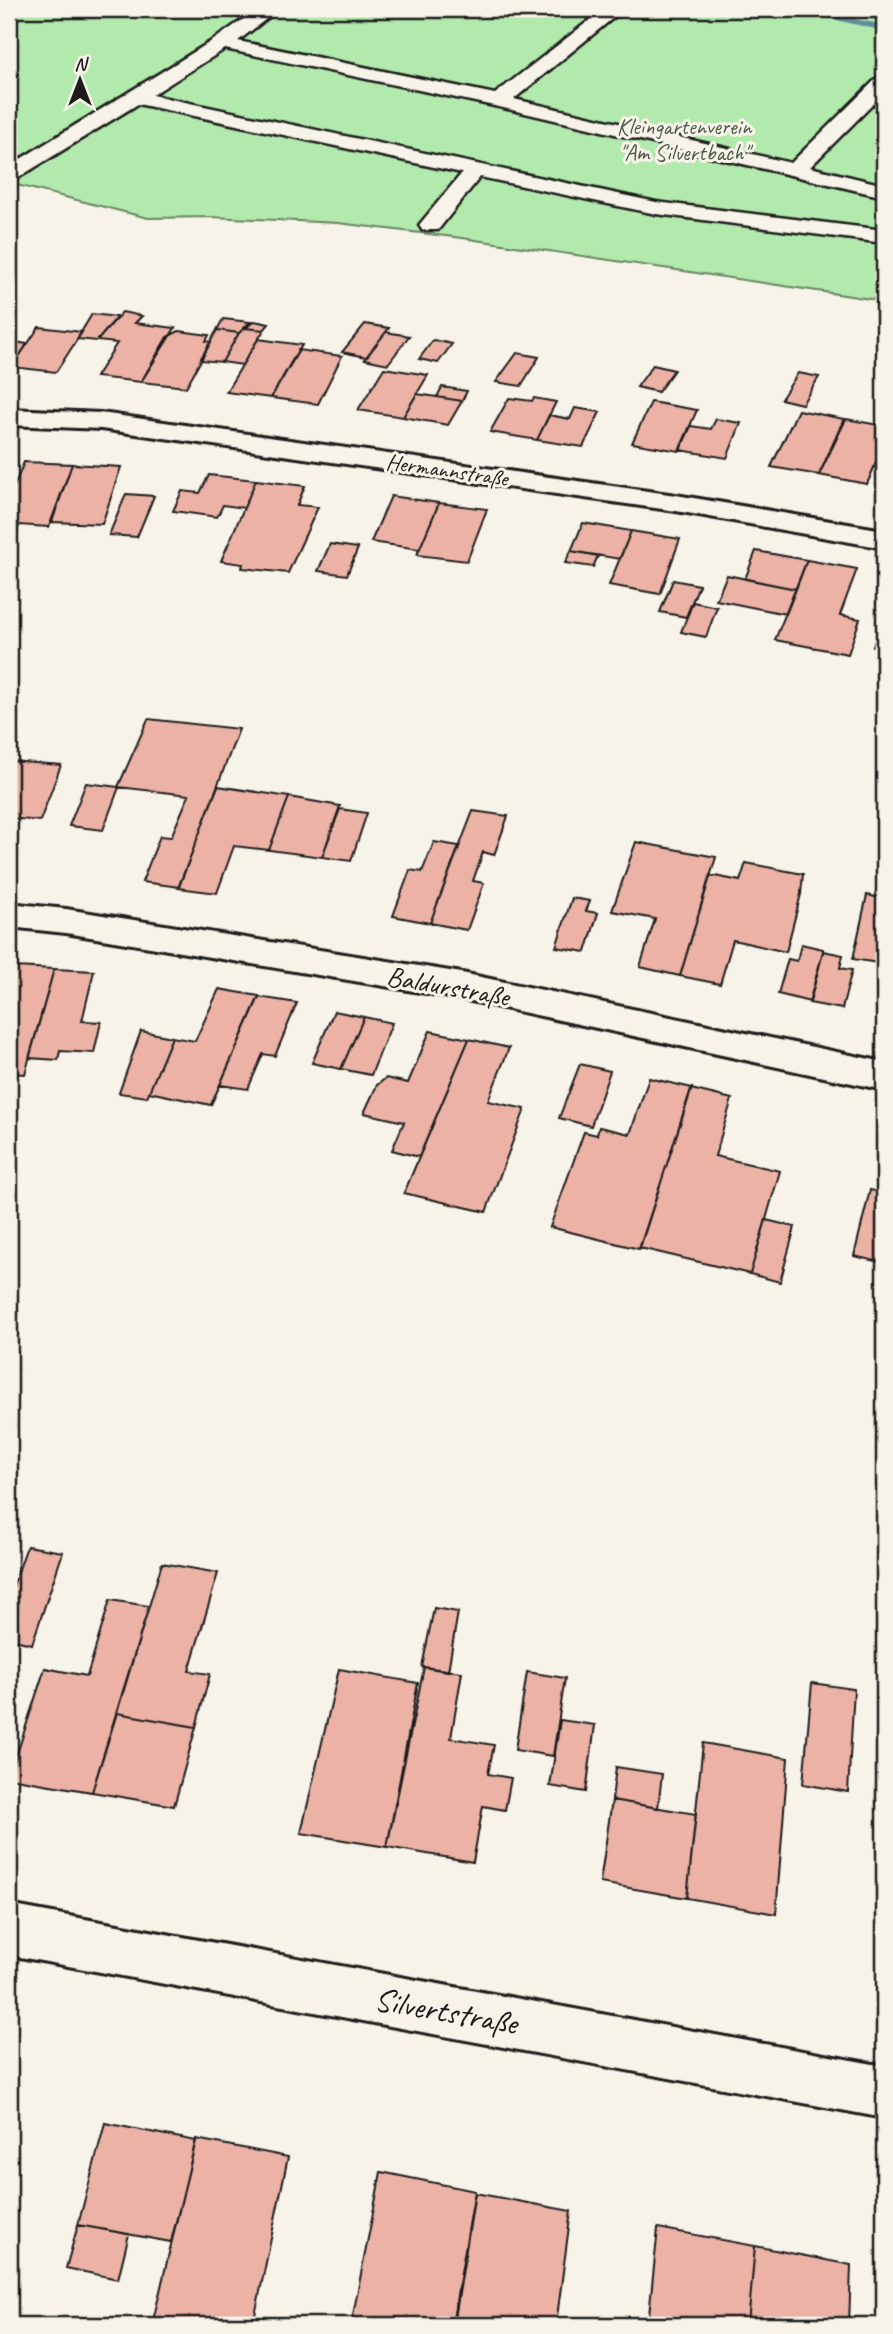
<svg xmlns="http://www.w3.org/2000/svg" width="893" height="2334" viewBox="0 0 893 2334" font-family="Caveat,sans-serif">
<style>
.green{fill:#b2eaad;stroke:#678364;stroke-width:2}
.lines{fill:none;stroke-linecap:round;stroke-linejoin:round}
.stream{fill:#618f9b;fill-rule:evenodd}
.building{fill:#ecb2a6;stroke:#1c1c1c;stroke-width:2}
.lane-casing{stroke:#1c1c1c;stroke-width:5}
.street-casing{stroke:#1c1c1c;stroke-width:6}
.lane{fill:#f7f3e8;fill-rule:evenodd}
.street{fill:#f7f3e8;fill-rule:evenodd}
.labels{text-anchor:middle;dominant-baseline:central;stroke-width:6;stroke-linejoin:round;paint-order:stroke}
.far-park-label{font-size:23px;fill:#495a48;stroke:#f7f3e8}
.far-street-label{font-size:23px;fill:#1c1c1c;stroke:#f7f3e8}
.street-label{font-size:28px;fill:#1c1c1c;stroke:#f7f3e8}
.near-street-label{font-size:33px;fill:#1c1c1c;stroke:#f7f3e8}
</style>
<rect width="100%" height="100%" fill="#f7f3e8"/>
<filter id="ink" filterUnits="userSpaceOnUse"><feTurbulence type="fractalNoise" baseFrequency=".0143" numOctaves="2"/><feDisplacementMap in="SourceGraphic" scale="14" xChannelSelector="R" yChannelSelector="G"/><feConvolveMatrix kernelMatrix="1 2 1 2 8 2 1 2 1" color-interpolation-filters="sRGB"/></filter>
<g filter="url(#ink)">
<path class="green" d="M9 9H884V301L462 238 338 223 212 217 148 218 9 183Z"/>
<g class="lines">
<path class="stream" d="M788 9H807L884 25V31Z"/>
</g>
<path class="building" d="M122 312 142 316 135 323 175 328 141 382 96 377 117 343 97 341Z
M92 314 117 317 97 341 77 339Z
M223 319 250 322 239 333 217 330Z
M254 321 269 324 264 330 246 328Z
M365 324 389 328 366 357 342 352Z
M39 327 82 332 56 372 12 367Z
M245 328 264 330 242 365 222 362 239 333Z
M217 330 239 333 222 362 200 360Z
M179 331 209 335 206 341 211 342 186 387 141 382 167 337Z
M386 332 409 336 388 364 365 359Z
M258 339 302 345 271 398 226 392Z
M433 340 452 344 438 363 419 359Z
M9 341 27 344 12 367 9 366Z
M298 350 342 356 318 404 271 398Z
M517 353 539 357 521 386 496 382Z
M653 365 674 370 658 392 637 387Z
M384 368 428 375 403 417 358 410Z
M798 373 819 377 802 404 781 399Z
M442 387 467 391 462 401 437 397Z
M417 394 437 397 462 401 448 425 403 417Z
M509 398 532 401 534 398 556 402 537 440 490 432Z
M651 402 697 410 679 451 632 443Z
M575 408 600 412 583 447 537 440 549 415 570 419Z
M798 410 844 419 819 475 771 467Z
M716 419 741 423 727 458 680 450 691 426 711 429Z
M846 419 884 426V444L867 484 819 475Z
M24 462 72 464 49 527 19 525 17 532 9 531V489H13Z
M72 464 121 467 102 524 52 522Z
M209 475 256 480 244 508 223 505 217 517 173 511 182 491 200 493Z
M256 480 305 486 297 505 318 507 288 573 242 568 243 564 221 561Z
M126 494 154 496 137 537 109 535Z
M391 496 439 503 417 555 419 549 371 542Z
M439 503 487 509 467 561 417 555Z
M583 523 631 531 620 559 571 551Z
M631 531 680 539 660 594 609 585Z
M330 544 358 548 347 575 318 571Z
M571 551 598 556 593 567 565 563Z
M756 551 807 560 796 589 745 579Z
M807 560 857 569 840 615 860 619 848 654 775 640Z
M727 575 796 589 786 614 716 600Z
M673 580 699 585 686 617 660 612Z
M693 602 717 607 706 637 681 632Z
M884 615V648L873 646Z
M148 719 239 729 179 887 142 882 160 836 171 837 189 795 118 787Z
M9 761 61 765 40 821 9 818Z
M86 783 119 787 103 830 69 826Z
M218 786 289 797 269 850 234 846 217 893 178 888Z
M289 797 340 806 322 857 269 850Z
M340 809 367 813 351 861 322 857Z
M473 811 508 816 494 855 483 852 473 881 484 883 467 930 430 923Z
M434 842 459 846 430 923 393 916 410 870 422 872Z
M636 842 716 857 680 976 640 967 655 919 612 911Z
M746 863 803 874 801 894 786 952 733 940 720 984 680 976 710 875 740 881Z
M867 895 884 899V964L853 959Z
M572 898 590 901 586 911 598 913 586 952 556 947Z
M801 944 823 949V952L810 1002 778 994 788 959 797 961Z
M823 951 843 955 840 968 852 970 842 1009 809 1003Z
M13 967 54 969 25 1074 9 1073V983Z
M54 969 94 971 82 1021 101 1022 94 1053 60 1051 58 1060 29 1058Z
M219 989 259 996 211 1105 149 1092 172 1037 195 1041Z
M259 997 297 1003 275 1056 263 1054 248 1089 220 1085Z
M334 1011 364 1017 341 1069 312 1063Z
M364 1017 392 1023 371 1075 341 1069Z
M141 1031 172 1037 147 1097 119 1093Z
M430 1031 469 1039 419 1157 392 1150 404 1122 364 1113 377 1085 386 1078 408 1083Z
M469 1039 509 1048 488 1101 525 1109 486 1212 404 1193Z
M580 1064 610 1071 591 1126 559 1118Z
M649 1078 692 1088 639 1249 550 1227 584 1132 597 1135 599 1127 630 1134Z
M691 1089 732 1099 715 1156 780 1171 750 1274 640 1248Z
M870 1190 884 1193V1263L854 1256Z
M766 1220 795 1227 780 1282 750 1274Z
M27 1546 63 1552 32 1644 9 1639V1598Z
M162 1563 218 1573 189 1671 210 1674 196 1727 117 1713Z
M110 1600 149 1606 92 1792 9 1778 45 1668 87 1676Z
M434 1608 458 1612 448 1671 422 1667Z
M424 1667 462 1672 451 1738 494 1745 488 1774 511 1778 505 1810 483 1806 473 1862 387 1847Z
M339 1669 418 1683 387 1847 301 1833Z
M527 1672 565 1678 553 1756 515 1750Z
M812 1683 854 1689 848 1792 803 1784Z
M117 1713 196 1727 174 1806 92 1792Z
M560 1720 595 1725 586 1792 550 1786Z
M703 1743 788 1758 776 1914 687 1898Z
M616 1767 662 1774 658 1808 612 1800Z
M612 1800 696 1814 687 1898 600 1883Z
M105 2123 196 2141 171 2242 78 2225Z
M196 2139 288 2157 253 2325H152Z
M381 2172 475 2191 452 2325H351Z
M475 2193 571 2211 556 2325H454Z
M78 2225 129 2234 118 2279 66 2268Z
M658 2228 755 2246 748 2325H648Z
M755 2246 851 2265 849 2325H748Z"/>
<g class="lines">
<g class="lane-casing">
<path id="lane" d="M258 9H279L238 41 495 94 604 9H624L514 99 791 163 877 78 884 76V93L810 167 884 185V197L499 107 225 49 152 95 656 202 884 230V243L656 214 480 177 438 230H422L419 225 462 173 138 104 16 179 9 181V166L215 39Z"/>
</g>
<g class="street-casing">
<path id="street" d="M9 409 101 413 676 495 884 530V548L676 511 101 429 9 425Z
M9 903 66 909 462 973 884 1062V1090L462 999 66 933 9 927Z
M9 1905 884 2066V2118L9 1955Z"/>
</g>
<use href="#lane" class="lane"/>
<use href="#street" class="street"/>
</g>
</g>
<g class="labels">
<g class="far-park-label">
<text x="684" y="126">Kleingartenverein<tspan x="684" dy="26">"Am Silvertbach"</tspan></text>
</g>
<g class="far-street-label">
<text transform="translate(447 470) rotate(8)">Hermannstraße</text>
</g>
<g class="street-label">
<text transform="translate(448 986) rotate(10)">Baldurstraße</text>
</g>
<g class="near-street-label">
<text transform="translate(446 2011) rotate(10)">Silvertstraße</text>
</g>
</g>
<rect width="893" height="2334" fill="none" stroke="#f7f3e8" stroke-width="35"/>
<rect x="18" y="18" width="858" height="2299" fill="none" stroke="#1c1c1c" stroke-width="2.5" filter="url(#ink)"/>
<g transform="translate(80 80)" stroke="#f7f3e8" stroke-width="5" paint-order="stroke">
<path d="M0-5L12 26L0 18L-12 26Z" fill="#1c1c1c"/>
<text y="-10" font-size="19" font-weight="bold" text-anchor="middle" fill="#1c1c1c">N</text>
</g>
</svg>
